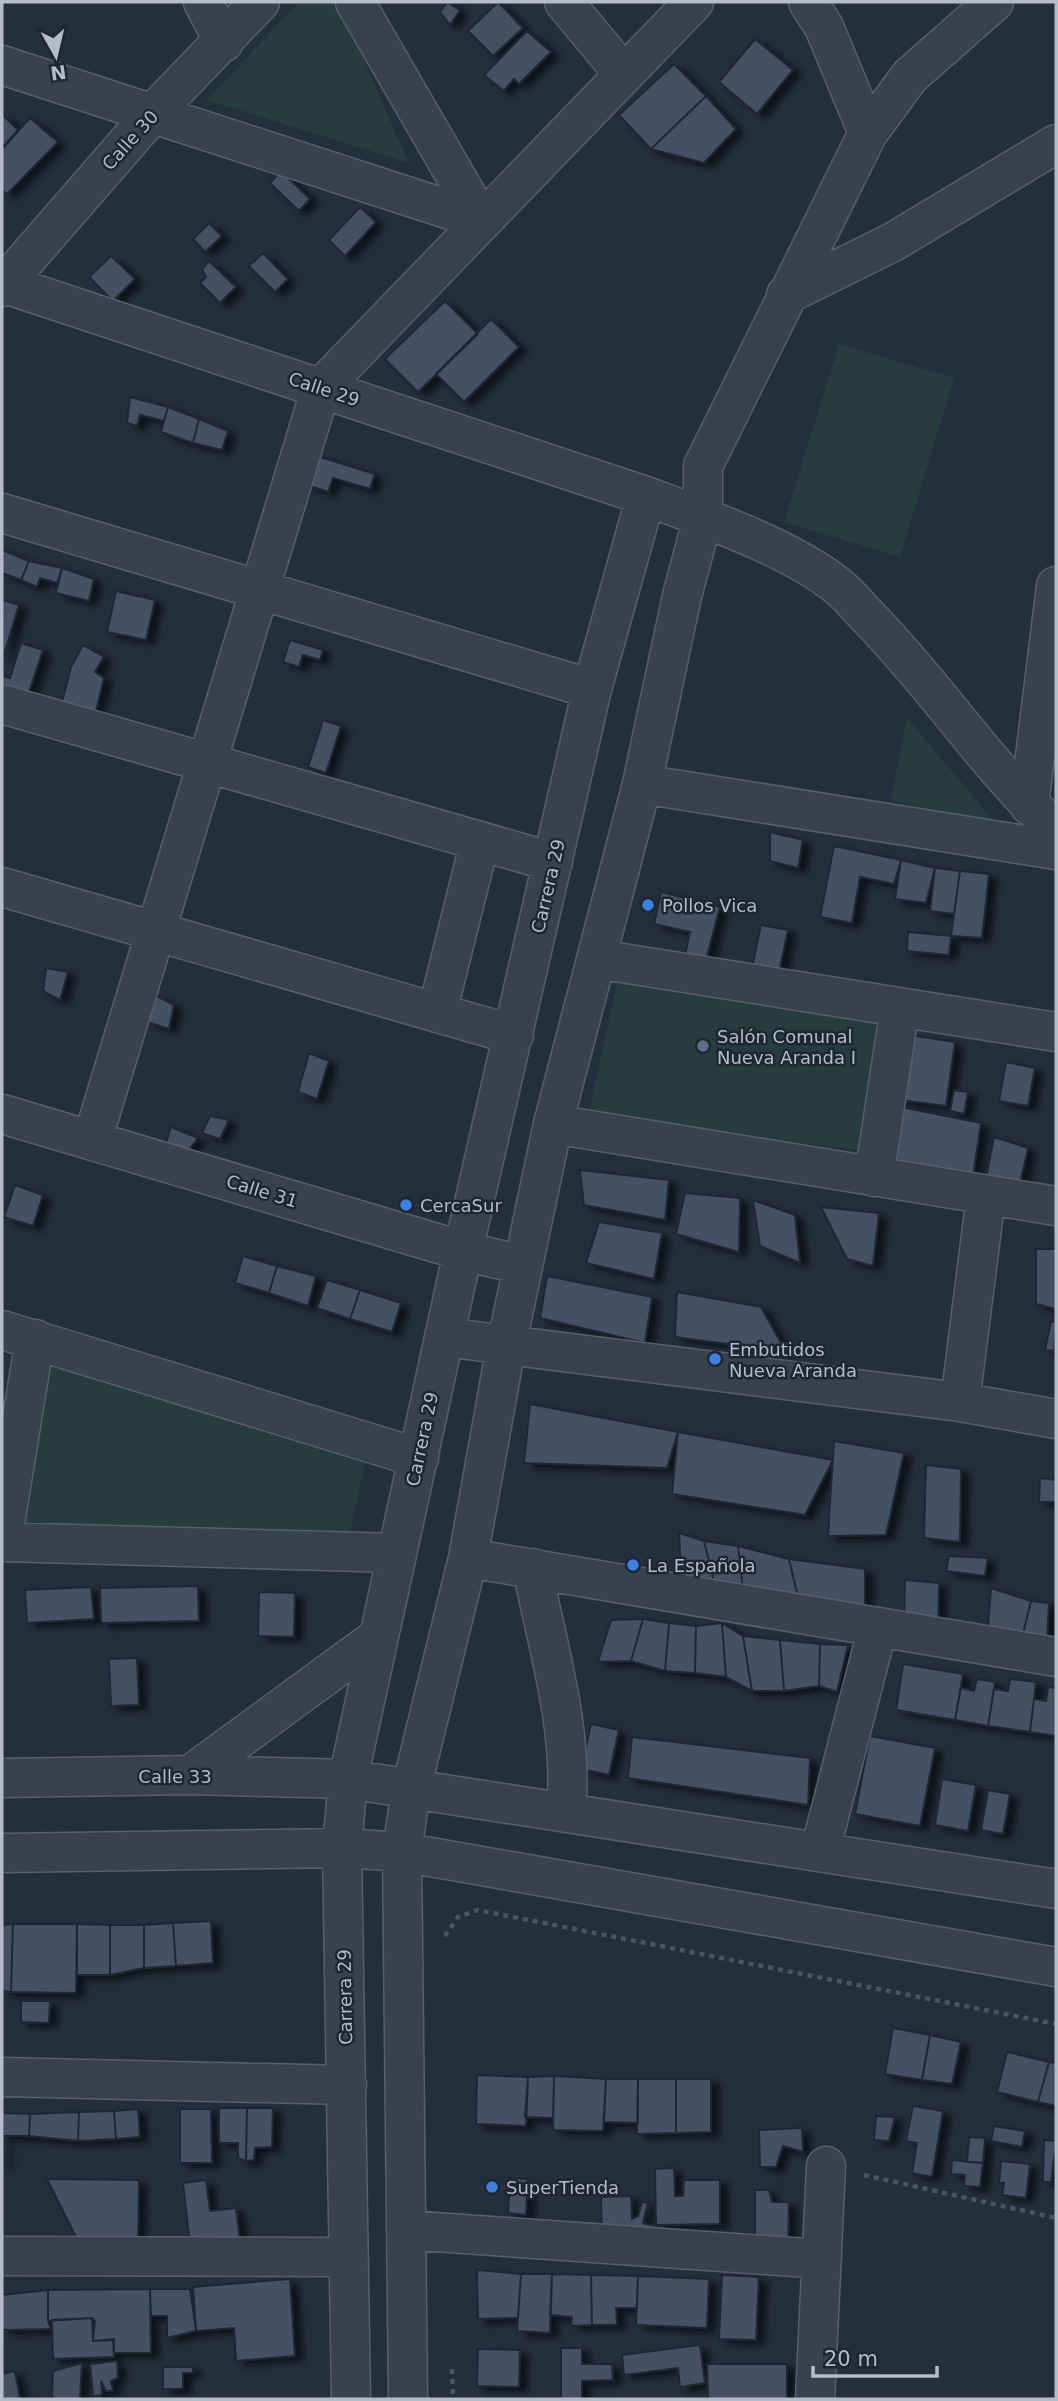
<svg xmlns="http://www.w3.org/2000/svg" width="1058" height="2401" viewBox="0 0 1058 2401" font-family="'DejaVu Sans',sans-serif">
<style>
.green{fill:#263c3f}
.building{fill:#455162;stroke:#1f2835;stroke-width:2;filter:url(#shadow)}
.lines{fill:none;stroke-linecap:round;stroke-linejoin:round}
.minor-casing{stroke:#565f6c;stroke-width:41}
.path{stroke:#44595c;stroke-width:4.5;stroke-dasharray:5 5;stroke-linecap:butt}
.minor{stroke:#38414e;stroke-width:38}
.shop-dot{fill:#3f7fe0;stroke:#1d2633;stroke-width:2.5}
.service-dot{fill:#5c6f8a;stroke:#1d2633;stroke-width:2.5}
.labels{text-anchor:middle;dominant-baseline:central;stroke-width:5;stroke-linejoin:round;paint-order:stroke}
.street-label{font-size:18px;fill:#b4bcc9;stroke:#1d2633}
.poi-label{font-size:18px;fill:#b4bcc9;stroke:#1d2633;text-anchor:start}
</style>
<defs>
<filter id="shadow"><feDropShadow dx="8" dy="4.5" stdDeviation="3.5" flood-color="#0009"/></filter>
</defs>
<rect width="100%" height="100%" fill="#242f3e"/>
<path class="green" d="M299 2H338L409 163 207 100Z
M839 344 954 378 900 557 784 522Z
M907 718 1000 828 891 800Z
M618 979 878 1021 859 1150 588 1117Z
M48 1360 366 1458 350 1533 19 1527Z"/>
<path class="building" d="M447 2 460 10 450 25 440 12Z
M498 2 523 28 493 56 468 31Z
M527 31 551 52 519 84 514 79 504 91 484 75Z
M755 39 793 70 757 114 719 82Z
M674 64 706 96 651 149 619 115Z
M706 96 736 129 704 163 651 149Z
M2 114 18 130 2 148Z
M30 118 58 142 7 194 2 190V149Z
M281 171 310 199 299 211 270 183Z
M360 207 376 222 345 256 329 240Z
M209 223 222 236 205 252 193 239Z
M263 253 288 279 275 292 249 266Z
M111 256 135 279 113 301 89 277Z
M209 261 236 287 220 303 200 283 206 277 202 269Z
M445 301 478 334 418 392 385 359Z
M491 319 519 347 464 402 436 374Z
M130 397 168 407 164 421 140 415 137 426 127 423Z
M168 407 199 419 193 443 161 432Z
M199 419 228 431 222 450 193 443Z
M314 455 375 474 370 489 333 478 328 492 305 484Z
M2 550 29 561 21 580 2 573Z
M29 561 62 568 57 583 40 578 37 587 21 580Z
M62 568 94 579 89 601 56 593Z
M116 591 155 600 146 640 107 632Z
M3 600 19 605 3 658 2 603Z
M290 640 323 650 320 660 303 655 299 667 283 662Z
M21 643 43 650 24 707 2 700V676L10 678Z
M83 645 104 657 95 672 104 678 96 711 62 702 71 667Z
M323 720 341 726 326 773 308 767Z
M770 832 803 840 798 868 770 861Z
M834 846 901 860 894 884 860 877 852 923 820 917Z
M901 860 935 868 926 903 895 899Z
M935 868 960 871 954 914 930 911Z
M960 871 989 874 982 938 951 936Z
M661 892 720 907 706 960H684L690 932 654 924Z
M761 925 788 930 778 977 751 972Z
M908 932 951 936 949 955 907 951Z
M46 968 68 972 60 1000 43 991Z
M155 995 174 1005 169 1029 147 1022Z
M909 1035 955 1042 946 1106 900 1100Z
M309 1053 329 1061 317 1099 298 1092Z
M1006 1062 1035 1068 1028 1106 999 1101Z
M954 1090 968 1092 964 1114 950 1111Z
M896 1106 981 1123 972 1183 883 1163Z
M210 1116 229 1120 220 1139 202 1133Z
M171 1127 198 1138 188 1151 166 1143Z
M994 1137 1028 1148 1019 1189 985 1183Z
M580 1170 669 1180 665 1220 584 1205Z
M15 1185 43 1195 33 1226 4 1217Z
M685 1193 740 1198 739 1252 676 1234Z
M753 1200 795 1215 800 1263 760 1246Z
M821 1207 879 1213 873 1266 847 1259Z
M599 1222 662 1233 654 1279 586 1263Z
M1036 1249H1056V1309L1036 1304Z
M243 1256 277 1266 269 1293 235 1283Z
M277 1266 316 1276 308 1306 269 1293Z
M547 1276 652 1297 645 1343 540 1318Z
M327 1280 360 1290 350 1319 317 1308Z
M360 1290 401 1303 392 1332 350 1319Z
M677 1292 761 1307 786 1352 675 1337Z
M1051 1321 1056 1323 1054 1351 1045 1350Z
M530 1404 678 1432 667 1468 524 1463Z
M678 1432 833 1460 805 1515 672 1494Z
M834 1441 904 1453 886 1535 828 1536Z
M926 1465 961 1469 960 1542 924 1538Z
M1040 1478 1056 1480V1502H1039Z
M679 1533 704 1541 715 1586 682 1590Z
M704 1541 738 1546 743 1591 715 1586Z
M738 1546 789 1559 801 1610 743 1591Z
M949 1556 988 1558 985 1576 946 1571Z
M789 1559 865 1569V1622L801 1610Z
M905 1580 939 1583 938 1636 904 1626Z
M198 1586 199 1621 101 1623 100 1588Z
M91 1587 94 1619 27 1623 25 1590Z
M991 1588 1031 1601 1021 1642 988 1628Z
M259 1592 295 1593 294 1637 258 1636Z
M1031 1601 1049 1603 1047 1642H1021Z
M643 1619 631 1661 598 1662 611 1620Z
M643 1619 669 1623 665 1671 631 1661Z
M669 1623 696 1626 695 1673 665 1671Z
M722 1623 726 1677 695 1673 696 1626Z
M722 1623 743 1636 752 1691 726 1677Z
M743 1636 780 1640 784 1691H752Z
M780 1640 820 1644 819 1686 784 1691Z
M820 1644 848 1645 837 1692 819 1686Z
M137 1658 139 1705 111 1706 109 1659Z
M903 1664 963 1674 955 1720 896 1710Z
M977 1679 995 1682 988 1726 955 1720 961 1688 974 1691Z
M1010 1679 1036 1682 1030 1732 988 1726 994 1689 1008 1691Z
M1048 1687 1056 1688V1736L1030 1732 1034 1699 1046 1701Z
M591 1724 619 1730 609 1775 581 1769Z
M870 1736 935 1748 920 1826 855 1814Z
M632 1737 810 1758 808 1805 628 1778Z
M942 1779 976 1785 968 1831 935 1825Z
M988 1790 1010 1794 1003 1834 981 1830Z
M211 1921 213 1963 176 1966 173 1923Z
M173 1923 176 1966 144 1968V1925Z
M13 1924 11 1992 2 1991V1925Z
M13 1924H77L76 1993 11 1992Z
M77 1924 110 1925V1975H77Z
M110 1925H144V1968L110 1975Z
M21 2001H50L49 2023 21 2022Z
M893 2028 930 2035 922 2080 885 2074Z
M930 2035 961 2042 952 2084 922 2080Z
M1007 2052 1049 2062 1038 2102 997 2092Z
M1049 2062 1056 2063V2106L1038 2102Z
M477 2075 528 2077 526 2126 476 2124Z
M554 2076 553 2118 525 2117 528 2077Z
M554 2076 606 2079 603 2131 553 2130Z
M606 2079H638V2123L604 2122Z
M638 2079H676V2133L637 2134Z
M676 2079H711V2132L676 2133Z
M913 2106 943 2111 932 2177 912 2173 917 2143 906 2141Z
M219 2108H247L246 2161 238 2158V2143H219Z
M247 2108H273L272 2147 255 2148 254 2160 246 2161Z
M138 2109 140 2137 116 2139 114 2111Z
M180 2109H211L212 2163H180Z
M114 2111 116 2139 78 2141 79 2112Z
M79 2112 78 2141 29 2136 30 2114Z
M2 2113 30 2114 29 2136H3Z
M2 2113 4 2168H2Z
M876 2116 895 2117 889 2141 874 2140Z
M994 2126 1025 2131 1022 2147 991 2141Z
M802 2128 803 2152 783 2146 776 2167H760L759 2130Z
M969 2137 985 2138 983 2163 967 2162Z
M1044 2140 1056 2141 1051 2182H1043Z
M952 2160 983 2163 980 2187 964 2186 965 2175 951 2174Z
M1001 2161 1030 2164 1026 2198 1002 2195 1004 2183H999Z
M674 2168 675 2196H683L684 2180H720V2224L656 2225 655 2169Z
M510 2178 528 2179 526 2215 508 2213Z
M47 2179 139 2180 138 2240 77 2239Z
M206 2180 210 2211 236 2208 240 2240 190 2245 183 2183Z
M755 2190H769L772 2202H789L788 2245 755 2244Z
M631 2196 632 2219 638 2216 642 2202 648 2203 643 2223 672 2230 602 2237 601 2197Z
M477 2270 521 2274 518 2318 478 2319Z
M521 2274H552L550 2333 517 2331Z
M552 2274 591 2275 592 2325 571 2326 572 2317 550 2315Z
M591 2275 638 2276 637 2308H616L617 2325H592Z
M722 2275 759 2277 756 2340 719 2339Z
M638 2276 709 2279 707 2328 636 2325Z
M290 2279 295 2356 236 2361 234 2328 196 2331 193 2287Z
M150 2289 151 2353H114V2339L93 2341 95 2321 92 2318 48 2321V2290Z
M150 2289H190L196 2331 167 2338V2316H151Z
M48 2290V2321L51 2329 2 2330V2295Z
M92 2318 93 2341 113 2340 114 2357 53 2359 52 2320Z
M700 2345 705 2383 680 2387 678 2368 624 2375 622 2355Z
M561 2348H582V2364H612L613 2380 582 2381V2399H561Z
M478 2349 520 2350 519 2387 477 2386Z
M117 2361 118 2378 111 2381 113 2391H106L101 2381 102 2395 93 2396 90 2364Z
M82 2363 80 2399H52L53 2371Z
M707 2364H787V2399H708Z
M163 2367H193V2373H183V2389H163Z
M15 2371 20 2399H2V2374Z"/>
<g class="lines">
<g class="minor-casing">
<path id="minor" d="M203 2 224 42
M355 2 481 220
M564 2 623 73
M808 2 824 27 868 133
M2 65 481 220
M2 283 646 496C705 518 791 548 839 587 851 597 862 611 873 622 937 688 988 767 1056 830
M2 287 154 112 260 2
M786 295 893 242 1056 144
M2 513 592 689
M2 704 553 862
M642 784 1056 850
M1029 805 1056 586
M2 887 514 1035
M597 959 1056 1032
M437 1013 480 841
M2 1114 463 1251 523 1265
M553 1124 1056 1206
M92 1141 321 388 694 2
M874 1177 900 1007
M2 1330 419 1458
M444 1337 960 1402 1056 1419
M960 1402 986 1196
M2 1542 397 1553
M2 1542 35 1339
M468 1558 1056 1657
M532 1568C548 1648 574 1731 566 1812
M190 1775 377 1638
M2 1778 190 1775 348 1779 1056 1889
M820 1851 878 1627
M2 1853 342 1848 402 1852 1056 1967
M2 2077 347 2085
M406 2230 822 2259
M2 2256 348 2257
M351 2399 342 1848 348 1779 463 1251 592 689 646 496
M408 2399 402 1852 411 1789 468 1558 506 1347 553 1124 642 784 682 596 703 517V466L868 133 910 76 994 2
M815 2399 826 2166"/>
</g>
<path class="path" d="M445 1936 458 1917 478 1910 1056 2024
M864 2175 1056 2218
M452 2369 453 2399"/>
<use href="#minor" class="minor"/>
</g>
<g class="shop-dot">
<circle cx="648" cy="905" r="7"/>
<circle cx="406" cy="1205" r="7"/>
<circle cx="715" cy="1359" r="7"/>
<circle cx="633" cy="1565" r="7"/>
<circle cx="492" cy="2187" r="7"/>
</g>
<circle class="service-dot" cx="703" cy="1046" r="7"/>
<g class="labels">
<g class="street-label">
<text transform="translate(130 140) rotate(-48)">Calle 30</text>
<text transform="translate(324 389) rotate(18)">Calle 29</text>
<text transform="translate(548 886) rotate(-77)">Carrera 29</text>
<text transform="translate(262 1191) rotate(17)">Calle 31</text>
<text transform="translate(422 1439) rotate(-78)">Carrera 29</text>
<text x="175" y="1776">Calle 33</text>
<text transform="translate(345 1997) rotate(-91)">Carrera 29</text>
</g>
<g class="poi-label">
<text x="662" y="905">Pollos Vica</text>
<text x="717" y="1036">Salón Comunal<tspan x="717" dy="21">Nueva Aranda I</tspan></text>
<text x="420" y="1205">CercaSur</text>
<text x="729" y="1349">Embutidos<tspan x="729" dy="21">Nueva Aranda</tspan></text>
<text x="647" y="1565">La Española</text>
<text x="506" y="2187">SuperTienda</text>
</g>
</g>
<rect width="1058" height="2401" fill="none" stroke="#b4bcc9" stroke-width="7"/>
<g transform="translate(56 56) rotate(172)" stroke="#1d2633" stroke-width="5" paint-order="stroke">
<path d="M0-5L12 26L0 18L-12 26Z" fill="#b4bcc9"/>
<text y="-10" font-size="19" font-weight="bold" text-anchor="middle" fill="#b4bcc9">N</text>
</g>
<path d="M813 2366v10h124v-10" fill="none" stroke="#b4bcc9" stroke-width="3.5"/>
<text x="824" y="2366" font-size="21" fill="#b4bcc9" stroke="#1d2633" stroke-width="5" paint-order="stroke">20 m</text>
</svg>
